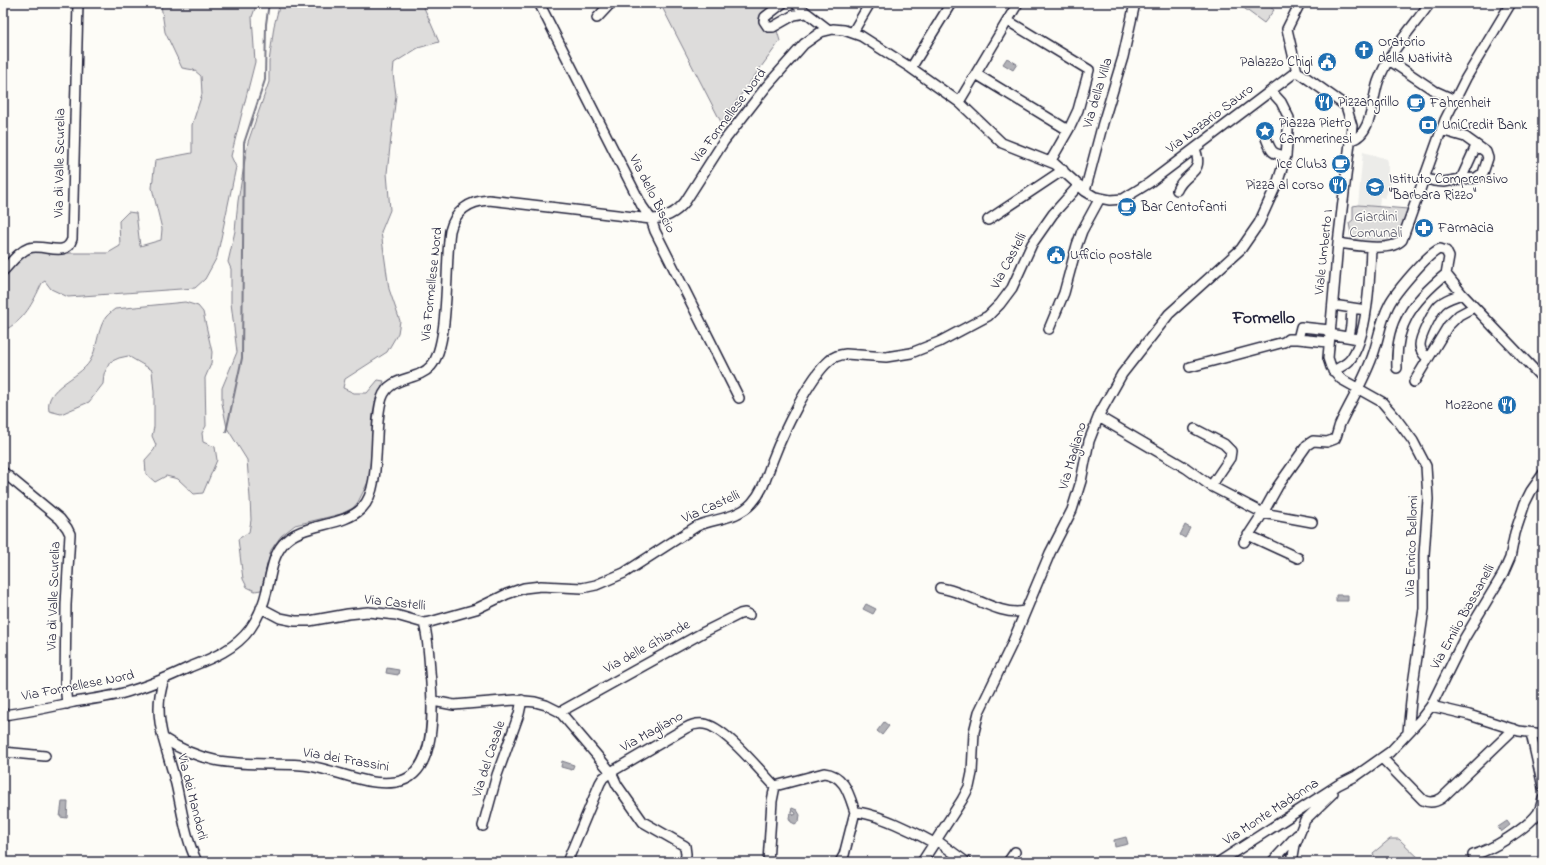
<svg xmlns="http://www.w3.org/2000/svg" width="1546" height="865" viewBox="0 0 1546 865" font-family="'Indie Flower',sans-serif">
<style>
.built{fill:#ecece9}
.green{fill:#dddcdb;stroke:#807f8b}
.water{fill:#b2b2b7;stroke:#787885}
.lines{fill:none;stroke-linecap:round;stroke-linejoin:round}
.stream{stroke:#787885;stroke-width:2}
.minor-casing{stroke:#22223b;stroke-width:12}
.minor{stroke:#fdfcf7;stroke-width:9}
.labels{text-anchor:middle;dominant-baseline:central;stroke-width:3;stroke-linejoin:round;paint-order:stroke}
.poi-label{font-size:14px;fill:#22223b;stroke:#fdfcf7;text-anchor:start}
.street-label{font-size:14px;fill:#22223b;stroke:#fdfcf7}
.park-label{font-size:14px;fill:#5a5a6b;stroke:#fdfcf7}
.district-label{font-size:18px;font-weight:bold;fill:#22223b;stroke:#fdfcf7}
</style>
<rect width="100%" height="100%" fill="#fdfcf7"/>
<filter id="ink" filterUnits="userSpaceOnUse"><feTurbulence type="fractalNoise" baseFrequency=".025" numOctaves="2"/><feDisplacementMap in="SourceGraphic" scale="8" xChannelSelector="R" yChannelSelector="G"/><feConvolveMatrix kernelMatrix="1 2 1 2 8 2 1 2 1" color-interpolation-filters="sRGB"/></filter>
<g filter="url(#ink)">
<path class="built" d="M1363 152 1387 159 1388 162V177H1393L1385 198 1380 197 1379 207 1358 205Z"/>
<path class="green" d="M162 3H257L252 17 255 62 231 156 236 167 217 257 205 279 195 288 68 297 51 289 45 281 42 283C32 304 25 320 3 331V272L24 253 48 249 68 253H108L120 246 119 221 128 212 136 213 140 246 161 240 162 229 152 188 155 160 192 153V125L202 94 201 76 194 70 182 68 165 32 161 5Z
M280 3H422L439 42 418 48 394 63 393 74 396 95 387 173 390 210 381 232 389 289 400 321 398 333 387 352 345 379 343 388 354 393H367L378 380 384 381 375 405 369 480 358 502 353 508 341 514 295 525 281 536 271 550 261 590 255 591 247 587 243 579 238 539 249 532 251 520 250 498 247 460 227 428 222 403V388L237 352 231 303V269L228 262 235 231 238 201 248 142 269 82V62L274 26Z
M660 3H769L780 41 721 122Z
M1237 3H1265L1274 10 1264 23Z
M1358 205 1408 209 1397 239C1386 249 1365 242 1352 239L1349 223 1353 220V206Z
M185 302 198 306 203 312 212 352 211 364 205 378 206 426 202 433 203 442 215 447 217 460 203 493 194 494 178 479 166 476 155 482 146 474 145 460 154 450 156 445 152 436 154 427V392L152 370 128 356 119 358 110 362 104 374 103 384 89 402 61 414 49 411C44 387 79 379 90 361 97 349 97 333 104 320 106 316 111 312 115 309Z
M1390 839H1399L1423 862H1377L1373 853Z
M1478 857 1485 860 1493 857 1502 862H1467Z"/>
<path class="water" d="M1007 58 1017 64 1013 70 1003 64Z
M1185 525 1190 528 1185 538 1180 535Z
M1336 595H1348V601H1336Z
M1469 602 1473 605 1466 615 1462 612Z
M866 604 876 609 873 614 863 609Z
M387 668 399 670 398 675 386 673Z
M884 722 889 726 882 735 877 731Z
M562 761 574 765 572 770 561 767Z
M62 802H68L67 818 60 817Z
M792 808 797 810 800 815 799 821 795 824 791 822 789 818 790 813H793L794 815 796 814 795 812 791 811Z
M1507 821 1510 825 1501 832 1498 827Z
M1126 837 1128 844 1115 847 1114 840Z"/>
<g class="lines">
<path class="stream" d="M226 432 242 358 244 143 265 80 266 24 269 3"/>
<g class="minor-casing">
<path id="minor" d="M539 3 642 206 651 219 655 231 739 398
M783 3 765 17 764 21 768 27H773L794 15 806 13
M795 3 803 10 829 30
M597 18 611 3
M1008 21 1089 70 1078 110 1070 127 1050 162
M853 32 870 3
M1389 60 1435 91 1455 100
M911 68 951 3
M1297 72 1287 29 1300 3
M976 74 1068 130
M959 102 1018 3
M1266 138C1271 151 1271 154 1286 156
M1351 140C1372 135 1372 100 1378 82 1388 53 1412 28 1430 3
M1424 178 1434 181 1444 182 1461 179 1476 178 1483 173 1488 158 1486 152 1465 137 1441 130
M1461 179 1476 146
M1177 190C1185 171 1205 175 1195 149
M1085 191 1103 123 1123 57 1135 3
M988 220 1063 170
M1338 243C1354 245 1390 253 1402 240L1445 120 1466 78 1511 3
M3 271C11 263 18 252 29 248 44 243 66 259 72 239L78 3
M1333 305 1366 310
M1049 329 1064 293 1077 245 1082 231 1100 198
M1329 334 1359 339
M1349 337 1351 325 1352 308
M1328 342 1298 339 1301 327 1330 330
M1428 359C1424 355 1420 351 1420 345 1420 337 1433 311 1439 305 1445 299 1454 297 1462 294
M1190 367 1284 342 1288 339H1298
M1397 368C1395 324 1413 301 1446 274
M1333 371C1339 368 1345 365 1349 361 1368 340 1370 275 1371 247
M1414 382 1448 326 1459 315 1474 307
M1099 417 1186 468 1211 486
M1195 429 1224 444 1231 451 1230 458 1211 486 1263 513 1278 486 1307 445 1313 441 1327 442 1335 439C1338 434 1338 427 1341 422 1352 399 1366 377 1374 352 1379 337 1381 320 1389 305 1394 294 1429 252 1440 249L1446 251 1449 257 1446 274 1462 294 1543 379
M3 472 60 519 67 528 70 534 66 605 65 685 67 704
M1248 535 1298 558
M1244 542 1263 513 1312 522
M940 588C968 591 998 617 1025 611
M261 608 280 618 295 621H309L348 614 368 612 396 615 424 623 430 622 476 609 507 594 524 588 541 586 582 588 596 585 624 573 697 526C716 518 737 519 752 503 764 490 767 474 773 459 783 433 809 378 829 361 834 356 839 355 846 354L886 357 911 353 939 342 988 316 1000 304 1012 288 1032 244 1053 214 1079 185
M164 679C157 700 158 717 163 738 211 770 247 762 301 765 333 767 363 787 396 782 439 776 433 702 430 671 429 654 428 638 424 623
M433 701 454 705 515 700 535 702 546 705 560 712 611 772 686 728C691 725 697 723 704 724 724 726 760 771 775 786L824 773C845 775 849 795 855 812 876 813 915 832 934 843
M1431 706 1469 715 1519 731 1543 734
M560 712 704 632 740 614 745 613 749 615
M3 715C27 712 51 707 74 702 93 699 112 697 130 691 151 685 171 676 190 667 213 658 235 649 250 629 258 618 264 603 267 590 271 575 272 557 283 544 301 522 343 528 362 508 383 487 372 427 382 398 390 375 417 382 431 366 450 345 445 262 450 231 455 211 469 201 489 200L651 219C665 219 676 213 685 202L724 141 766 87 804 44 821 32 833 29 844 30 861 36 911 68 959 102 1002 143 1055 164 1085 191 1095 197 1110 200 1123 199 1149 183 1293 74 1297 72 1301 74 1346 106 1352 126 1338 243 1328 358 1331 367 1341 379 1382 402 1395 417 1413 441 1426 466 1428 499 1424 555V609L1412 691 1408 732
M1531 733 1543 787
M163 738C167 753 172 768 176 784 182 810 185 837 197 862
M3 752 45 756
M1382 758 1423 800C1430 804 1436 802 1442 798L1514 729
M483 826 497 775 519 714 522 700
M936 840 966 862
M1473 855C1492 850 1526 829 1538 813 1541 808 1542 803 1543 798
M567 862 600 783 603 778 611 772 617 785 643 822 685 846 686 854 685 862
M768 862 772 801 775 786
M840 862 844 855 855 812
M922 862 962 800 969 787 972 773 974 732 979 712 1011 646 1050 553 1072 510 1081 481 1089 441 1100 413 1122 374 1169 314 1241 249 1259 223 1278 181 1286 156 1289 118 1281 102 1271 91
M1008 862 1015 852
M1219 862 1338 785 1356 776 1390 752 1421 719 1431 706 1464 639 1503 574 1510 558 1515 533 1525 503 1531 491 1543 474
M1272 862 1297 835
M1292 862 1295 845 1305 820 1333 793"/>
</g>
<use href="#minor" class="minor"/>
</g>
</g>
<defs>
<g id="church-disc" transform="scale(1)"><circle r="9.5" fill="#1f6fb2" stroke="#fdfcf7"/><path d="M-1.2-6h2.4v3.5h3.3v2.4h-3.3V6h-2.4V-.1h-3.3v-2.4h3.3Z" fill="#fff"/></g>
<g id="civic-disc" transform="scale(1)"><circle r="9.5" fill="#1f6fb2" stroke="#fdfcf7"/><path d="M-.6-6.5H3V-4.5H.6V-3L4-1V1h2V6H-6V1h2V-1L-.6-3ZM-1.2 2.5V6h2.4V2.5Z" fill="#fff"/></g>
<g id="restaurant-disc" transform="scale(1)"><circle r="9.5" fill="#1f6fb2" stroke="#fdfcf7"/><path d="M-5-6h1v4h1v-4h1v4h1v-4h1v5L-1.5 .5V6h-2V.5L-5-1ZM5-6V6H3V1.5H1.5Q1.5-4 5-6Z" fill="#fff"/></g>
<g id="cafe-disc" transform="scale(1)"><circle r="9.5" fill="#1f6fb2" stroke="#fdfcf7"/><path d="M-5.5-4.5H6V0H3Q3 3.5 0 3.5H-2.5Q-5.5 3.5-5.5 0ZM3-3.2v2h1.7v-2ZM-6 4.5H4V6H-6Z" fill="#fff"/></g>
<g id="bank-disc" transform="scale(1)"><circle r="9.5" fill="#1f6fb2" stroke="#fdfcf7"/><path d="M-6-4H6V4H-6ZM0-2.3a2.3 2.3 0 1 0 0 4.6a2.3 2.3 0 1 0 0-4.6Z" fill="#fff"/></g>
<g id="sight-disc" transform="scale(1)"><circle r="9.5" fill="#1f6fb2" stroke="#fdfcf7"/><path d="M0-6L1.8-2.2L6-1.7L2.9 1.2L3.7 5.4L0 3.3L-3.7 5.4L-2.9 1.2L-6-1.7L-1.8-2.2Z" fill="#fff"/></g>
<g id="school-disc" transform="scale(1)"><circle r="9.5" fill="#1f6fb2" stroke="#fdfcf7"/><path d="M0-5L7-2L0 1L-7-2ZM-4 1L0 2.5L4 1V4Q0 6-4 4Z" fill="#fff"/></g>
<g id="pharmacy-disc" transform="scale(1)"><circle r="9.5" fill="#1f6fb2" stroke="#fdfcf7"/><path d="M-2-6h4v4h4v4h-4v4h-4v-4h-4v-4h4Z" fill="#fff"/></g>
</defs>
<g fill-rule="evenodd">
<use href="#church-disc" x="1364" y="50"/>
<use href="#civic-disc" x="1327" y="62"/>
<use href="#restaurant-disc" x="1324" y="102"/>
<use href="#cafe-disc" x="1416" y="103"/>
<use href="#bank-disc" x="1428" y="125"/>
<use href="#sight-disc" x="1265" y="131"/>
<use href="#cafe-disc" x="1341" y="164"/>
<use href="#restaurant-disc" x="1338" y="185"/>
<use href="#school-disc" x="1375" y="187"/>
<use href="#cafe-disc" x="1127" y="207"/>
<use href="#pharmacy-disc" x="1424" y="228"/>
<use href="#civic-disc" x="1056" y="255"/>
<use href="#restaurant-disc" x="1507" y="405"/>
</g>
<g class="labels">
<g class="poi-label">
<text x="1378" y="42">Oratorio<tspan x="1378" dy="16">della Natività</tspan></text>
<text x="1313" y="62" text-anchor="end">Palazzo Chigi</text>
<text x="1338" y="102">Pizzangrillo</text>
<text x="1430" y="103">Fahrenheit</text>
<text x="1279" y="123">Piazza Pietro<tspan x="1279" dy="16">Cammerinesi</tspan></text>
<text x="1442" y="125">UniCredit Bank</text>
<text x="1327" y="164" text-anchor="end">Ice Club3</text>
<text x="1389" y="179">Istituto Comprensivo<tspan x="1389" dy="16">"Barbara Rizzo"</tspan></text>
<text x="1324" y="185" text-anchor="end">Pizza al corso</text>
<text x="1141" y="207">Bar Centofanti</text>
<text x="1438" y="228">Farmacia</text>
<text x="1070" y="255">Ufficio postale</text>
<text x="1493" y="405" text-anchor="end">Mozzone</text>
</g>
<g class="street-label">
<text transform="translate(1098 93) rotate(-73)">Via della Villa</text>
<text transform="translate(729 116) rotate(-53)">Via Formellese Nord</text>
<text transform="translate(1210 119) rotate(-37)">Via Nazario Sauro</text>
<text transform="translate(60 163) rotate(-89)">Via di Valle Scurelia</text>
<text transform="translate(652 194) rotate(63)">Via dello Biscio</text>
<text transform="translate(1324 252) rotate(-84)">Viale Umberto I</text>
<text transform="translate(1009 261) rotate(-62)">Via Castelli</text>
<text transform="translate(432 284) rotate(-84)">Via Formellese Nord</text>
<text transform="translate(1073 456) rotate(-74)">Via Magliano</text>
<text transform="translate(711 507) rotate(-24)">Via Castelli</text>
<text transform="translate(1412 546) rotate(-88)">Via Enrico Bellomi</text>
<text transform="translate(54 596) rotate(-88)">Via di Valle Scurelia</text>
<text transform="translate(395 603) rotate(6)">Via Castelli</text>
<text transform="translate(1463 617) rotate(-61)">Via Emilio Bassanelli</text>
<text transform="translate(647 647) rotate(-29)">Via delle Ghiande</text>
<text transform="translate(78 686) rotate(-11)">Via Formellese Nord</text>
<text transform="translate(652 732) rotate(-29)">Via Magliano</text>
<text transform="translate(489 759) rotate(-72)">Via del Casale</text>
<text transform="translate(346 760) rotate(10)">Via dei Frassini</text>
<text transform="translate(192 797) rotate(76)">Via dei Mandorli</text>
<text transform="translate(1271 812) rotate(-33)">Via Monte Madonna</text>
</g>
<g class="park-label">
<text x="1376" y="217">Giardini<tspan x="1376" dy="16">Comunali</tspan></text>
</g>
<g class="district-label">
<text x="1264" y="319">Formello</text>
</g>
</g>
<rect width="1546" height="865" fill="none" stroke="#fdfcf7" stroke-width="16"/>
<rect x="8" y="8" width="1530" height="849" fill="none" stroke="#22223b" stroke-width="1.5" filter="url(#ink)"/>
</svg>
